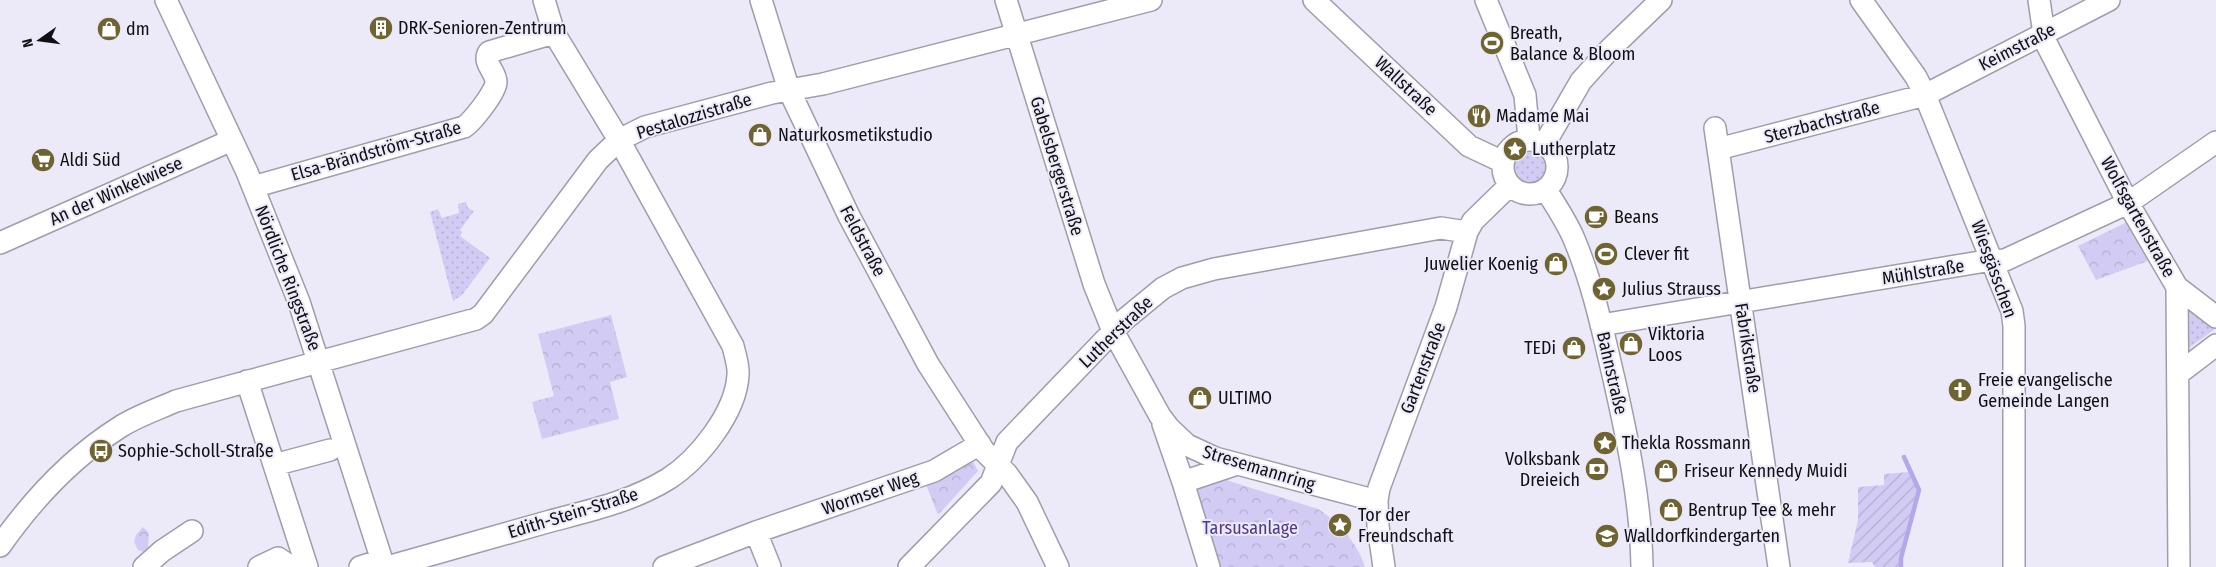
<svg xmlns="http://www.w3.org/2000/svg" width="2216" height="567" viewBox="0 0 2216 567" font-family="'Fira Sans Condensed',sans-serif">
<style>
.grass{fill:url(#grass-dots)}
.forest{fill:url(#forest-crowns)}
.garden{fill:url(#garden-furrows)}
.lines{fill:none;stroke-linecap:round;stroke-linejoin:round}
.stream{stroke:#b4a8ea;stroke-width:4.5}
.minor-casing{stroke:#9f9daa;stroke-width:24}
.minor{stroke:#fff;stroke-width:21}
.labels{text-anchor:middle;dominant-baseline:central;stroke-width:4;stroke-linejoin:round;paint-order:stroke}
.poi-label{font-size:18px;fill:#101014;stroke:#eceaf8;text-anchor:start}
.street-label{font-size:18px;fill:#101014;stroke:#eceaf8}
.park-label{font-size:18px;fill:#4f3a87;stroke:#eceaf8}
</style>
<defs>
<pattern id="grass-dots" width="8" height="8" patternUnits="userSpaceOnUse" patternTransform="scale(1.25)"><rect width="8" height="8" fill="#d2ccf4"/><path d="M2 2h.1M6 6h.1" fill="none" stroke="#b3aed0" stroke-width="1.8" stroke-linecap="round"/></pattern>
<pattern id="forest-crowns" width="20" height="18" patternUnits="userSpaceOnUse" patternTransform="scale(1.25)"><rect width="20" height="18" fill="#d2ccf4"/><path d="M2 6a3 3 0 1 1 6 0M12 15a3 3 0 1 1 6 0" fill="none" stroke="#b3aed0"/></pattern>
<pattern id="garden-furrows" width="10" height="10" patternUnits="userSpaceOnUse" patternTransform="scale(1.25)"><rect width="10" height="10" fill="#d2ccf4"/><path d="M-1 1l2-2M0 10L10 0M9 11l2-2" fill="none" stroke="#b3aed0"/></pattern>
</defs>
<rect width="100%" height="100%" fill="#eceaf8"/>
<path class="grass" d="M1513 168a16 16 0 1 1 32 0a16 16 0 1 1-32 0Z
M466 202 468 208 474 211 460 230 462 232 460 236 490 258 462 295 453 301 430 212 438 209 442 218 459 213 458 204Z
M2188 308 2215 329 2189 348Z"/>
<path class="forest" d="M2127 222 2148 261 2096 280 2078 246Z
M611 315 627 377 610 382 619 419 542 439 532 402 554 396 538 334Z
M970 456 978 471 938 515 925 482Z
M1226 480 1318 509C1338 522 1358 543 1365 567H1220L1197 488Z
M143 527 149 533 148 548 143 552 138 550 134 542 136 535Z"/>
<path class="garden" d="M1909 472 1917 490 1899 558V567H1875L1872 562 1848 563 1858 520V487L1884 485V474Z"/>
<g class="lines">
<path class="stream" d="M1901 567V558L1919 490 1904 457"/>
<g class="minor-casing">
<path id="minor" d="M166 0 247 172 299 302 384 567
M544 0 554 33
M761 0 789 90 849 216 928 364 984 451 1007 474 1027 502 1058 567
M1006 0 1094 284 1113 331 1160 416 1169 428 1187 445 1215 458 1377 501
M1314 0 1469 146 1503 162
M1486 0 1525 95 1529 139
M1861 0 1916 77 1925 95 2012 311 2014 326V567
M2039 0 2045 41 2128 203 2177 287 2179 567
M1715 128 1779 567
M1503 167a27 27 0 1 1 54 0a27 27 0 1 1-54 0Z
M1545 143 1581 81 1610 49 1661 0
M1718 149 1925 95 2109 0
M253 187 464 127C472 122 496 92 496 82 496 71 482 63 489 52L554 33 619 140 733 346C735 355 739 366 738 375 736 413 698 460 668 479 631 502 588 511 547 522 494 537 440 552 387 567
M1546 190C1556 206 1567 222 1574 239 1593 284 1603 332 1614 379 1628 441 1641 503 1642 567
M0 243 232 140
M2177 287 2216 317
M1601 325 1986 261 2005 260 2128 203 2216 142
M2178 374 2216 345
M247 381 307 567
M1163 424 1183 482 1209 567
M274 465 330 450
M1183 482 1234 465
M756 532 770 567
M0 546C33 499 71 458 120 427 137 416 158 409 176 401L476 319 483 314 598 160 619 140 645 127 772 93 823 84 1151 0
M144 567 162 551 192 531
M259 567 278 558 291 567
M360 567 382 560
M664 567 756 532 934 471 980 444
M909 567 991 483 1007 442 1124 320 1163 288 1182 278 1214 269 1441 228 1467 232
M1384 567 1378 526 1377 501 1379 488 1446 307 1467 232 1473 221 1510 185"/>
</g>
<use href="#minor" class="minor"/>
</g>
<defs>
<g id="building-disc" transform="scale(1.25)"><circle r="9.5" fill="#6f6431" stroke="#eceaf8"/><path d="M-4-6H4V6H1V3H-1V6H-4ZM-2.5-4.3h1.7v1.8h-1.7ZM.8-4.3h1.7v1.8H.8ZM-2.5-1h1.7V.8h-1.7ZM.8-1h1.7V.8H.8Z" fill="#fff"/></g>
<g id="shop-disc" transform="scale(1.25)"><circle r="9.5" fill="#6f6431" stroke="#eceaf8"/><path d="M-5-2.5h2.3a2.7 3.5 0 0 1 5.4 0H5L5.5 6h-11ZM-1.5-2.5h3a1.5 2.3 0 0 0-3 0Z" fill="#fff"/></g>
<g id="stadium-disc" transform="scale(1.25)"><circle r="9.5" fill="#6f6431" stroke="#eceaf8"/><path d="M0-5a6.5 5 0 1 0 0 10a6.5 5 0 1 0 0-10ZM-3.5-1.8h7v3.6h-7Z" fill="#fff"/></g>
<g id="restaurant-disc" transform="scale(1.25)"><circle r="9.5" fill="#6f6431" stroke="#eceaf8"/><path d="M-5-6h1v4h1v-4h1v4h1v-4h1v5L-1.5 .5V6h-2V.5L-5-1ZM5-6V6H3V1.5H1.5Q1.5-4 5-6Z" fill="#fff"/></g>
<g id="sight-disc" transform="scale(1.25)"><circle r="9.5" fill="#6f6431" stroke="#eceaf8"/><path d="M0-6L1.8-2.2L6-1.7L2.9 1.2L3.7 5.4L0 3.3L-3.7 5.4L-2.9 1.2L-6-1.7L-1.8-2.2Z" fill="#fff"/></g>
<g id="supermarket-disc" transform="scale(1.25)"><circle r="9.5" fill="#6f6431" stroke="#eceaf8"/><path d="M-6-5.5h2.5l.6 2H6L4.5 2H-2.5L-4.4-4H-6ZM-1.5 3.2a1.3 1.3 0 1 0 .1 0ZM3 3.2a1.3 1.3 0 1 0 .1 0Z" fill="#fff"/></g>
<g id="cafe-disc" transform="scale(1.25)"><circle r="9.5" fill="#6f6431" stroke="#eceaf8"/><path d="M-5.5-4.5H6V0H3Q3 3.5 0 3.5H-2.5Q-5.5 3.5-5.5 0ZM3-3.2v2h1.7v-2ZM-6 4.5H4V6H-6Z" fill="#fff"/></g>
<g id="church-disc" transform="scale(1.25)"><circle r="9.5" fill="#6f6431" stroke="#eceaf8"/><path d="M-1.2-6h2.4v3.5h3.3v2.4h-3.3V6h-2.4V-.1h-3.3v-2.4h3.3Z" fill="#fff"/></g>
<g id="bus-disc" transform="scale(1.25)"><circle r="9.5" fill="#6f6431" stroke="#eceaf8"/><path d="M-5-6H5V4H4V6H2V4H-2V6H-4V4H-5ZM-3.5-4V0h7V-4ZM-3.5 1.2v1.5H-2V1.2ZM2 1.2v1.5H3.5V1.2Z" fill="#fff"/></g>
<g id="bank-disc" transform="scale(1.25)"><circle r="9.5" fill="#6f6431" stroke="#eceaf8"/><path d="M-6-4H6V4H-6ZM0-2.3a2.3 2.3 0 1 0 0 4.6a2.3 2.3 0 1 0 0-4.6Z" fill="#fff"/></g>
<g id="school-disc" transform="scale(1.25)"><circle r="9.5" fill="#6f6431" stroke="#eceaf8"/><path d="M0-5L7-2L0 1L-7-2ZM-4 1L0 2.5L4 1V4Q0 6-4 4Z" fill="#fff"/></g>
</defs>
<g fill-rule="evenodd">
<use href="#building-disc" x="381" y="28"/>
<use href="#shop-disc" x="109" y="29"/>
<use href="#stadium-disc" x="1492" y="43"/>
<use href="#restaurant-disc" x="1479" y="116"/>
<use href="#shop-disc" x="760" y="135"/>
<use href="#sight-disc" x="1515" y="149"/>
<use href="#supermarket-disc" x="43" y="160"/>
<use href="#cafe-disc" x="1596" y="217"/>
<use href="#stadium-disc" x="1606" y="254"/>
<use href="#shop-disc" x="1556" y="264"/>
<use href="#sight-disc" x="1604" y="289"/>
<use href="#shop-disc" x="1631" y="344"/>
<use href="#shop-disc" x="1574" y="348"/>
<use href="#church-disc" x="1960" y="390"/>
<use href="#shop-disc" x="1200" y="398"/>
<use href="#sight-disc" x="1605" y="443"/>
<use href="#bus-disc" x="101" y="451"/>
<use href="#bank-disc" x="1597" y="469"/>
<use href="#shop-disc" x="1666" y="471"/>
<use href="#shop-disc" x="1671" y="510"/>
<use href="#sight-disc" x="1340" y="525"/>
<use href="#school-disc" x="1607" y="536"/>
</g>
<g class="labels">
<g class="poi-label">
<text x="398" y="28">DRK-Senioren-Zentrum</text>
<text x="126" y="29">dm</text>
<text x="1510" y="33">Breath,<tspan x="1510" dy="21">Balance &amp; Bloom</tspan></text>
<text x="1496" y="116">Madame Mai</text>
<text x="778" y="135">Naturkosmetikstudio</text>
<text x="1532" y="149">Lutherplatz</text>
<text x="60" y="160">Aldi Süd</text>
<text x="1614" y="217">Beans</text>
<text x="1624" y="254">Clever fit</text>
<text x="1538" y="264" text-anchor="end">Juwelier Koenig</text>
<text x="1622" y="289">Julius Strauss</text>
<text x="1648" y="334">Viktoria<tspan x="1648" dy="21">Loos</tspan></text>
<text x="1556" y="348" text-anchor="end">TEDi</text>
<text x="1978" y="380">Freie evangelische<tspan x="1978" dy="21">Gemeinde Langen</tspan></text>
<text x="1218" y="398">ULTIMO</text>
<text x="1622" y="443">Thekla Rossmann</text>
<text x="118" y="451">Sophie-Scholl-Straße</text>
<text x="1580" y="459" text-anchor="end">Volksbank<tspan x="1580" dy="21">Dreieich</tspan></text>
<text x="1684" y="471">Friseur Kennedy Muidi</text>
<text x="1688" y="510">Bentrup Tee &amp; mehr</text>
<text x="1358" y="515">Tor der<tspan x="1358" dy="21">Freundschaft</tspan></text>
<text x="1624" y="536">Walldorfkindergarten</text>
</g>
<g class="street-label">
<text transform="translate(2017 47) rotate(-27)">Keimstraße</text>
<text transform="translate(1406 86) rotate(43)">Wallstraße</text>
<text transform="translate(694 116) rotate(-17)">Pestalozzistraße</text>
<text transform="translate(1822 122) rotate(-15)">Sterzbachstraße</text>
<text transform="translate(376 151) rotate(-16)">Elsa-Brändström-Straße</text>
<text transform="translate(1057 166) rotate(73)">Gabelsbergerstraße</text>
<text transform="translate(116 191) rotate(-24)">An der Winkelwiese</text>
<text transform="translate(2138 217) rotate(61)">Wolfsgartenstraße</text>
<text transform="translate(863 241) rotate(62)">Feldstraße</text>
<text transform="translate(1994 269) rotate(70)">Wiesgässchen</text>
<text transform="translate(1923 272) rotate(-9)">Mühlstraße</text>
<text transform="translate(288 278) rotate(69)">Nördliche Ringstraße</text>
<text transform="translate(1116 332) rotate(-44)">Lutherstraße</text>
<text transform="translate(1748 348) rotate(81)">Fabrikstraße</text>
<text transform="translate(1423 368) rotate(-69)">Gartenstraße</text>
<text transform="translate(1612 373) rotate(77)">Bahnstraße</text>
<text transform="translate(1259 468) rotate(17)">Stresemannring</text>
<text transform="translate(870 493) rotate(-19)">Wormser Weg</text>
<text transform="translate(573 513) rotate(-17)">Edith-Stein-Straße</text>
</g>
<g class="park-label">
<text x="1250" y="528">Tarsusanlage</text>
</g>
</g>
<g transform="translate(40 40) rotate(256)" stroke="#eceaf8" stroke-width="4" paint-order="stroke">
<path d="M0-4L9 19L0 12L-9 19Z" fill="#101014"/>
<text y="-8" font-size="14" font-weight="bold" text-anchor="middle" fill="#101014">N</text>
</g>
</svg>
